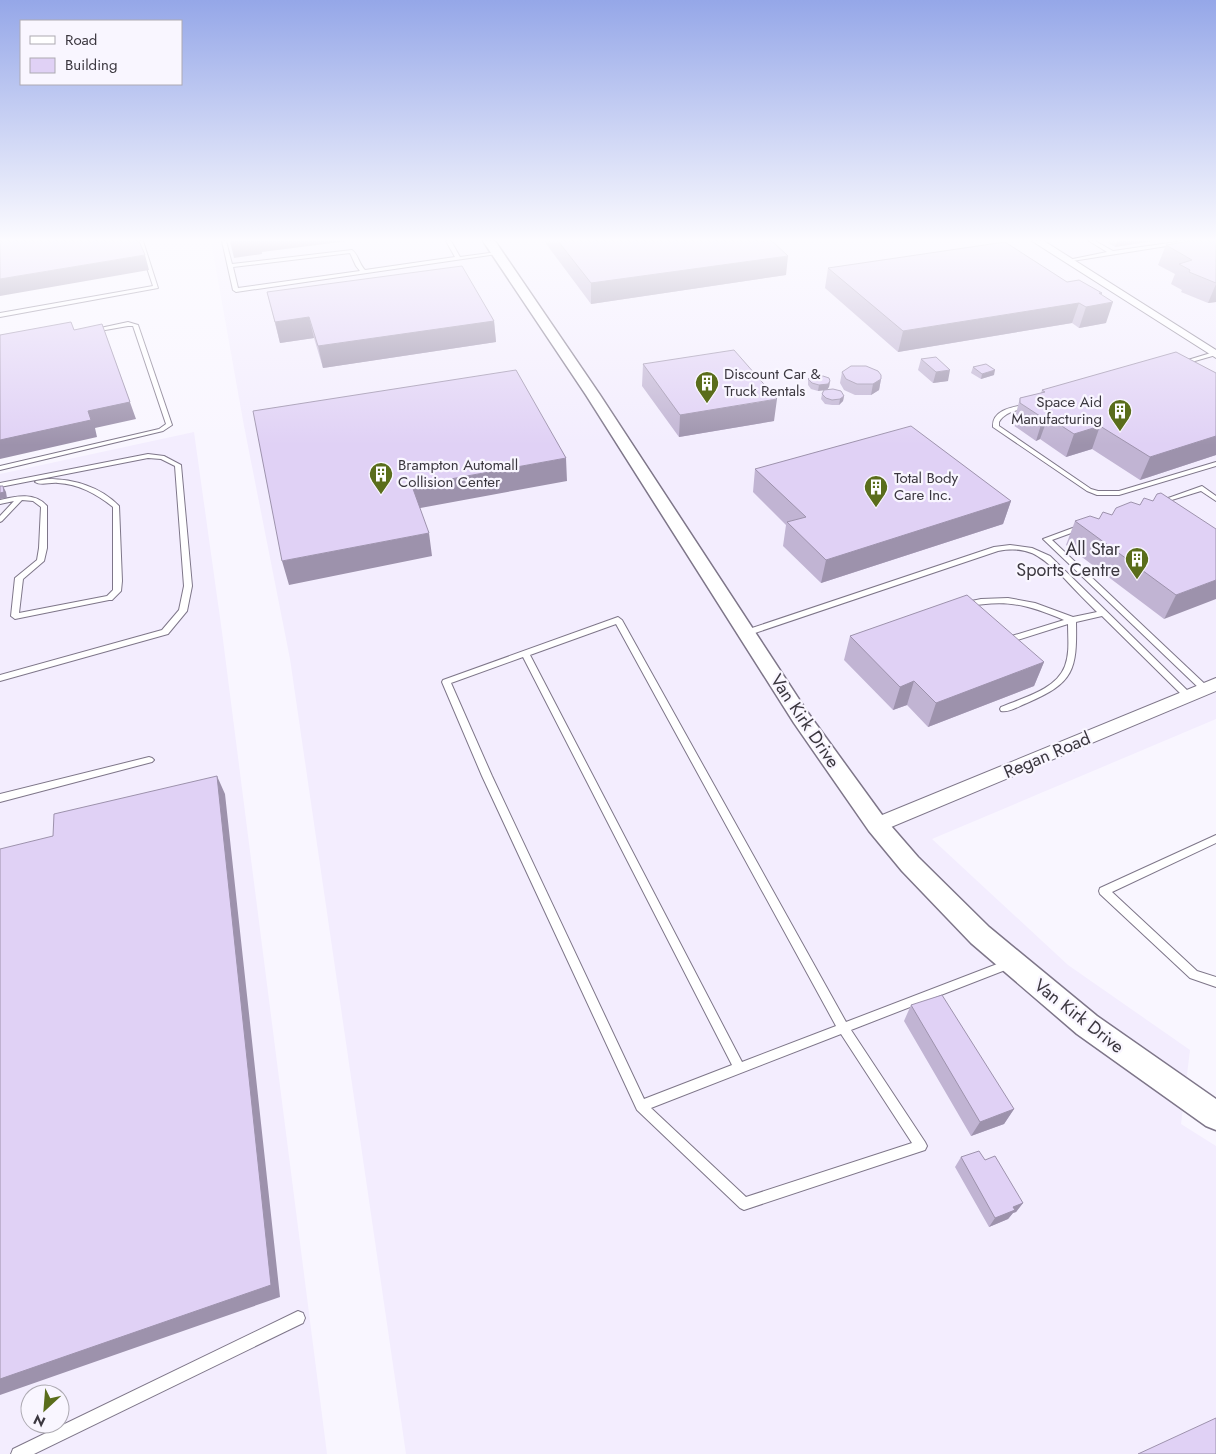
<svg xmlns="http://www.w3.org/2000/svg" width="1216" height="1454" viewBox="0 0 1216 1454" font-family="Jost,sans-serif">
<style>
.built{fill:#f3edfe;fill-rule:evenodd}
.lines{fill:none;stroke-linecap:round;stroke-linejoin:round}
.service-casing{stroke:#7e7689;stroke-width:2}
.minor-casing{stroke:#7e7689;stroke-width:2}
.tertiary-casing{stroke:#7e7689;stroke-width:3}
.service{fill:#fff;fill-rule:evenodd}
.minor{fill:#fff;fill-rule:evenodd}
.tertiary{fill:#fff;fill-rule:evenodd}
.wall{fill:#c1b4d3}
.shaded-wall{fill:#9d92ac}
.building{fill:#e0d1f5;stroke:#9d92ac}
.labels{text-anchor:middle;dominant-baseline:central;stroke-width:4.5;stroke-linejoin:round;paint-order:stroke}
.far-poi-label{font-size:15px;fill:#3b373f;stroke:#f9f6ff;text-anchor:start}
.poi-label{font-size:18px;fill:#3b373f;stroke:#f9f6ff;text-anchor:end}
.street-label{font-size:18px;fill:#3b373f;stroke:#f9f6ff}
</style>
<rect width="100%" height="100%" fill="#f9f6ff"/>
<path class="built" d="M211 241H1216V719L932 839 1068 965 1190 1050 1181 1124 1216 1146V1454H406L290 659 244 426Z
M194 432 222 632 327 1454H0V474ZM30 1394H60V1424H30Z"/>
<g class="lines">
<g class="service-casing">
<path id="service" d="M138 241H143L158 288 0 317V313L153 286Z
M222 241H226L232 264 352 250C358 254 359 264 365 270L455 257 446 241H451L460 257 497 252 499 253 497 254 236 292 233 290ZM350 253 356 266 360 271 238 288 233 267Z
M1089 241H1095L1113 251 1183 241H1198L1066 262V260H1068L1107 252Z
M128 322 138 325 172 425 163 431 0 470V466L159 429 166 424 133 326H128L94 332 91 330Z
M1214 352 1216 353V355L1181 365 1178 363Z
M1028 404 1031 406 1030 407C1019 410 1005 411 999 422V426L1091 489 1098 491H1119L1216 462V466L1119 495H1097L1087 491 993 427C992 409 1014 407 1028 404Z
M148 454 164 456 181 465 192 586 187 611 168 634 0 681V675L162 630 179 610 184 586 175 466 161 459 148 458 0 487V483Z
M48 479C74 479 101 487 119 506L122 581 121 591 112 600H109L15 619 11 616 15 578 37 560 39 548 41 507 33 501 22 500 2 521 0 522V516L14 501 0 504V500C16 496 35 492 47 506V548L44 561 23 579 19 613 107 596 113 590V507C97 494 78 484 58 483 50 482 41 486 35 482L36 481Z
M1202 486 1216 496V501L1201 491 1162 503H1158L1157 502Z
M1078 526H1084L1085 528 1052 540 1208 687 1209 689 1208 691H1202L1043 539Z
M1010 545 1032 548 1050 556 1191 694 1192 696 1191 698H1185L1102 616 1076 622C1077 670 1074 683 1027 703 1019 706 1009 713 1001 711L1000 709 1001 707C1022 698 1056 690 1065 666 1070 653 1068 638 1068 624L1005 644 1002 643 1001 641 1002 639 1064 620C1026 604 1006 599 965 607L961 605 962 603 981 599 1008 598 1035 603 1073 617 1097 612C1086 601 1075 590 1064 578 1042 558 1031 545 998 551L749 635 746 636 742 633 743 631 994 547Z
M618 617 622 620 846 1022 1005 961 1009 959 1013 961 1014 964 1013 967 851 1030 925 1142 927 1146 925 1150 744 1210 740 1208 637 1110 482 776 442 682 443 680ZM616 624 836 1026 742 1062 530 655ZM523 657 732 1065 644 1099 492 776 451 683ZM841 1034 912 1143 746 1197 651 1108Z
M149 757 152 758 154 760 152 762 0 802V794Z
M1216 835V843L1112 892 1197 971 1216 977V987L1190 978 1100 894 1099 891 1100 888Z
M298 1311 303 1313 305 1318 303 1323 34 1454H11L13 1449Z"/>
</g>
<g class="minor-casing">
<path id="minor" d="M1032 241H1044L1216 350V358Z
M1216 678V691L884 830 877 832 870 830 867 825 870 820Z"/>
</g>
<g class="tertiary-casing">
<path id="tertiary" d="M483 241H495L600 395 808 713 885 819 918 857 989 927 1097 1016 1216 1099V1130L1206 1126 1077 1034 971 943 902 871 869 831 794 723 586 395Z"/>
</g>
<use href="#service" class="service"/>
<use href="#minor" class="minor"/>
<use href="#tertiary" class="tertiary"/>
</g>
<path class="wall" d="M544 241H772L786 275 591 304Z
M1105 241H1153L1115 247Z
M1216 241V302L1208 303 1181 292 1182 290 1171 284 1175 274 1158 265 1166 245Z
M828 268 1067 282 1102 293 1101 295 1106 323 1079 328 1072 323 898 352 825 288Z
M267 292 494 321 496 342 323 368 314 338 280 343Z
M921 359 948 381 933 383 918 370Z
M643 364 774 421 679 437 642 386Z
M973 367 994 375 981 379 971 373Z
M842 372 881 379 879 390 871 395H855L844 390 840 383Z
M1216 373V455L1140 480 1092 449 1066 457 1040 439 1036 441 1013 425 1020 398 1041 393 1042 390Z
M808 379 830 381 829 387 818 391 811 389 808 385Z
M822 394 844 396 843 401 839 405H832L825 404 821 399Z
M755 469 1011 501 1003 524 821 583 783 546 786 525 753 492Z
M1112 515 1216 529 1164 619 1066 545 1075 521 1099 519Z
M850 636 1044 662 1034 686 928 727 907 705 893 710 844 660Z
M911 1005 1014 1109 1004 1124 971 1136 904 1021Z
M961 1157 985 1160 1023 1203 1016 1212 1013 1213 1008 1219 989 1227 955 1167Z"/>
<path class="shaded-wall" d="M230 241H348L262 252V254L234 258Z
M1117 241H1153L1115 247Z
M145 255 149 270 0 296V279Z
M788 256 786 275 591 304V283Z
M1216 284V302L1208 303Z
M1099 293H1102L1098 305 1113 302 1106 323 1079 328 1086 307Z
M1079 303 1072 323 898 352 903 331Z
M309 317 314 338 280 343 275 322Z
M494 321 496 342 323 368 318 346Z
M102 324 136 419 95 428 97 437 0 459V440L88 411Z
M950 370 948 381 933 383 936 372Z
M995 370 994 375 981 379 982 374Z
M881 379 879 390 871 395 873 384Z
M830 381 829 387 827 390 818 391 819 385Z
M844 396 843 401 839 405 840 399Z
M777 399 774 421 679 437 680 415Z
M1048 417 1040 439 1036 441 1043 418Z
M1100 426 1092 449 1066 457 1074 434Z
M1216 436V455L1140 480 1150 457Z
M566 458 567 481 415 509 412 486Z
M3 486 6 492 7 498 0 499V493Z
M1011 501 1003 524 821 583 826 560Z
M429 533 432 556 289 585 282 561Z
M1216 580V599L1164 619 1176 595Z
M1044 662 1034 686 928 727 936 703Z
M914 681 907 705 893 710 900 687Z
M217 776 225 794 280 1297 0 1395V1379Z
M1014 1109 1004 1124 971 1136 980 1122Z
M1023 1203 1016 1212 1013 1213 1008 1219 989 1227 995 1218 1013 1207Z"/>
<path class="building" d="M0 241H139L145 255 0 279Z
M558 241H772L788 256 591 283Z
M1190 241H1216V283L1189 272 1190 270 1179 264 1192 260 1166 245Z
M1005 242 1067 282 1079 280 1102 293H1099L1113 302 1086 307 1079 303 903 331 828 268Z
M462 266 494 321 318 346 309 317 275 322 267 292Z
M71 322 74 330 102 324 130 402 88 411 91 420 0 440V335Z
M734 350 777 399 680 415 643 364Z
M1176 352 1216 373V436L1150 457 1100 426 1074 434 1048 417 1043 418 1020 403V398L1045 392 1042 390Z
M936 357 950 370 936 372 921 359Z
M986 364 995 370 982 374 973 367Z
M851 366H866L878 371 881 375V379L873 384H857L846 379 842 372Z
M516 370 566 458 412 486 429 533 282 561 253 411Z
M820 375 829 378 830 381 828 384 819 385 812 383 808 379 811 376Z
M833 389 841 391 844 396 840 399 832 400 826 398 822 394 824 390Z
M911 426 1011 501 826 560 787 522 806 517 755 469Z
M0 486H3L4 492 0 493Z
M1161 493 1216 529V580L1176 595 1075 521 1090 516 1099 519 1103 512 1112 515 1116 508 1131 502 1140 505 1144 498 1153 501 1157 494Z
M967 595 1044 662 936 703 914 681 900 687 850 636Z
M217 776 271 1285 0 1379V849L53 836 54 814Z
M942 995 1014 1109 980 1122 911 1005Z
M979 1151 985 1160 995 1156 1023 1203 1013 1207 1015 1210 995 1218 961 1157Z
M1216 1418V1454H1138Z"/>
<linearGradient id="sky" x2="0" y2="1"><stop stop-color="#95a7e8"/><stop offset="0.54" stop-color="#fcfbff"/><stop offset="1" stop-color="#fcfbff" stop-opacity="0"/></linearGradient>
<rect width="1216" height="445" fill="url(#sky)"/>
<defs>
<g id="building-pin" transform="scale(1.25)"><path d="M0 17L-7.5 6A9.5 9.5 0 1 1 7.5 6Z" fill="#5a6d1b" stroke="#f9f6ff"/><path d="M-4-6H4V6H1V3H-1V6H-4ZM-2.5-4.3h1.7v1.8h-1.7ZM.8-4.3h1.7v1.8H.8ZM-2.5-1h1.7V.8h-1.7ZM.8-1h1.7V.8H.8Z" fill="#fff"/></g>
</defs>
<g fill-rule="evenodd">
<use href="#building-pin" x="707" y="383"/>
<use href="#building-pin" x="1120" y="411"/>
<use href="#building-pin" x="381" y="474"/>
<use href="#building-pin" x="876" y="487"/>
<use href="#building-pin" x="1137" y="559"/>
</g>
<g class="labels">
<g class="far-poi-label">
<text x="724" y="374">Discount Car &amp;<tspan x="724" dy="17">Truck Rentals</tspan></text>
<text x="1102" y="402" text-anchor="end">Space Aid<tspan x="1102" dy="17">Manufacturing</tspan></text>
<text x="398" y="465">Brampton Automall<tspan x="398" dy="17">Collision Center</tspan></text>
<text x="894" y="478">Total Body<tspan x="894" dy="17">Care Inc.</tspan></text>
</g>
<g class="poi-label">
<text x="1120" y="549">All Star<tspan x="1120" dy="21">Sports Centre</tspan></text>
</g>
<g class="street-label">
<text transform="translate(805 721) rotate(56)">Van Kirk Drive</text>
<text transform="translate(1047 755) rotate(-23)">Regan Road</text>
<text transform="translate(1079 1016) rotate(38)">Van Kirk Drive</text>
</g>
</g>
<rect x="20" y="20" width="162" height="65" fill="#f9f6ff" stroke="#adaab2"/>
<rect x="30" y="36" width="25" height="8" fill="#ffffff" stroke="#adaab2"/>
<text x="65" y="45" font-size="15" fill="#3b373f">Road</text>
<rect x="30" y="58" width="25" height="15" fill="#e0d1f5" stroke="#adaab2"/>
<text x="65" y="70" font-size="15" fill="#3b373f">Building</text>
<g transform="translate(45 1409) rotate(206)"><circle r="24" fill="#f9f6ff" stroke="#adaab2"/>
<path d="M0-4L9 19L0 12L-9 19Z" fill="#5a6d1b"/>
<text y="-8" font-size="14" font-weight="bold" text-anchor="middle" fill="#3b373f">N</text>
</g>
</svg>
